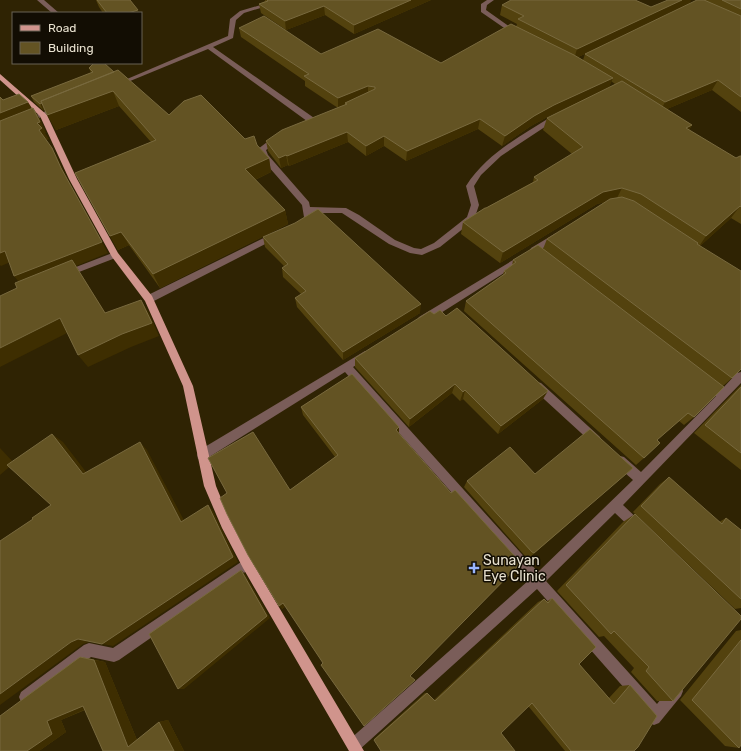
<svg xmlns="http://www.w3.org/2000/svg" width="741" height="751" viewBox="0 0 741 751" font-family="Rubik,sans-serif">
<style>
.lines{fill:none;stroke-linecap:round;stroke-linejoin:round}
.minor{fill:#7a5d59;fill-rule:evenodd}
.major{fill:#d0948c;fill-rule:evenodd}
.wall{fill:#53420e;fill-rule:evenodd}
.shaded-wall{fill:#3e2e01}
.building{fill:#635323;stroke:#78693e}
.poi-dot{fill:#99b5fd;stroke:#120d03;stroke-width:1.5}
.labels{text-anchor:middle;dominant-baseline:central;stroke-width:3;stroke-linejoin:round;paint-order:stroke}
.near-poi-label{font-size:14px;fill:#e8e1cf;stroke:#120d03;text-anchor:start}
</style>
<rect width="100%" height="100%" fill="#2f2303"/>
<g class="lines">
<path class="minor" d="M37 0H44L59 13H52Z
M278 0H287L244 13 236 20 233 38 213 47 317 120V124H311L208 49 118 86 113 85 228 36 230 19 240 11Z
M487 0H494L487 5 486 10 517 32V34H513L481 12V4Z
M59 106 62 108 61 109 0 134V129Z
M554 115H556L560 117 501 156 481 175 474 186 479 205 474 220 440 247 422 255 410 253 389 244 342 213H311L310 217H304L302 205 261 158 258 149 275 136H281V140L266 150 268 155 309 202 310 207 346 208 359 215 395 240 414 248 421 249 434 243 467 217 471 205 466 186C487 153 521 136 554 115Z
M276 232 279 233 280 235 279 237 152 302 149 303 144 299 146 296Z
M556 233 559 234 560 236 559 238 537 252H531L530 250 531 248Z
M115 252 119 255 118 257 66 277 62 274 63 272Z
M523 254 526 255 527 257 526 259 425 323H419L417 320 419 317Z
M365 351 368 352 370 355 368 358 353 367 538 572 633 480 616 465 615 461 616 457 620 456 624 457 641 472 716 396 704 387 703 384 704 381C711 378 717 385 722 389L737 373 741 372V383L623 505 642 523 644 527 642 531 638 533 634 531 615 513 546 581 657 704 671 686 676 684 681 686 683 691 681 696 659 723 654 725 649 723 647 718 648 715 537 589 359 750H349L347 745 349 740 529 580 345 372 206 459 202 460 198 459 197 455 198 451Z
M537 382 541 383 600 437 601 440 600 443 596 445 592 443 533 389 532 386 533 383Z
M247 558 251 560 253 564 251 568 119 660 114 662 91 657 31 702 26 704 21 702 19 697 21 692 84 645 89 643 113 648Z"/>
<path class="major" d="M0 74 47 115 77 179 118 253 152 296 193 386 216 486 230 520 251 560 364 751H349L243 568 222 528 204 486 183 386 145 301 112 257 69 179 40 116 0 80Z"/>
</g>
<path class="wall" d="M96 0H130L139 13H103L99 7Z
M265 0H431L354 34 325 15 286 30 261 13 259 4 265 1Z
M697 0H741V112L712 90 667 109 692 125 689 130 736 158 741 156V224L731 218 700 246 738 372 732 378 723 386 694 417 684 425 679 421 657 440 644 458 636 465 464 311 466 301 503 275 504 271 512 266 513 260 543 249 547 239 605 202 597 204 500 263 461 234 463 222 486 208 533 182 534 177 572 154 543 130 547 118 570 106 551 115 531 126 502 146 478 129 406 161 384 146 366 156 348 142 289 166 288 165 281 168 268 151 266 141 338 108 305 86V81L241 37 239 28 321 54 441 63 516 27 517 24 500 15 502 5 651 7 690 3 689 4ZM585 54 583 60 578 57ZM611 81 615 84 609 87Z
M89 68 114 72 169 115 245 139 257 145 269 158 271 172 255 180 285 210 288 224 160 288 129 245 118 250 75 173 151 142 119 106 56 130 45 109 43 110 34 102 31 96 91 73Z
M263 237 420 313 343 360 297 307 295 298 301 294 283 277 282 268 284 266 265 247Z
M434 314 543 399 498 434 463 399 460 401 452 393 409 427 355 367V358Z
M352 374 323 663 286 606 282 609 290 490 335 457 303 415 301 407Z
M741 385V470L694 433Z
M633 468 529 558 526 557 464 487 467 481 535 474Z
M669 477 719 522 726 518 741 530V608L735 609 633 512 660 484Z
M635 514 673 701H657L631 672 634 668 604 636 599 637 557 591 623 522Z
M552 598 579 664 609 698 620 686 630 685 634 751H565L529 707 374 740V739L425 693H427L434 700 538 602 544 599 546 602Z
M741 630V745L739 748 725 746 680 700 736 631Z
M80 657 91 659 105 662 137 740 159 722 168 720 184 751H103L85 710 61 720 66 732 39 751Z"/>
<path class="shaded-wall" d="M411 0H431L354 34V25Z
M682 0H691L690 3 687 6 574 59 577 49Z
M324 6 325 15 286 30 285 21Z
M138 10 139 13H128Z
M613 78 609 88 551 115 531 126 502 146 505 136 534 116 554 105Z
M118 79 43 110 40 104Z
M718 80 712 90 660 112 665 102Z
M368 86V96L345 103V105L338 108V98Z
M113 91 119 106 56 130 47 115Z
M28 102 35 113 0 127V113Z
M33 108 40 119 46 133H45L49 139 45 141 39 130 37 123Z
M480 119 478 129 406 161 407 151Z
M692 125 685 137 686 128Z
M347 132 348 142 289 166 287 156Z
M384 136V146L366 156V146Z
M52 148 58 159 68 180 108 253 76 266 114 326 23 287 14 276 61 168Z
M286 155 288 165 281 168 279 158Z
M269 158 271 172 248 183 245 169Z
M622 188 616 200 597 204 500 263 503 252 603 192Z
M740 206 731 218 698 248 706 236Z
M285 210 288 224 160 288 153 274Z
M121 232 129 245 118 250 110 236Z
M5 251 13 261 1 266 0 265V253Z
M141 300 149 313 159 336 131 347 88 367 78 355Z
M421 304 420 313 343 360V352Z
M60 318 71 331 0 367V348Z
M455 384 452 393 409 427 410 419Z
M465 390 463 399 460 401 463 392Z
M548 391 543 399 498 434 501 426Z
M399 427V435L396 430Z
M52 434 63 442 93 481 83 474Z
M140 442 147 450 188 528 181 522Z
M0 448 14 463 0 475Z
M208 505 213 511 238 562 113 646 102 644Z
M241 570 245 574 270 618 184 689H178Z
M283 603 286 606 282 609 279 606Z
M78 639 89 642 83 644 0 705V694L71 642Z
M94 660 105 662 139 745 128 747Z
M95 705 61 720 66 732 39 751H27L47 721 83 706Z
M168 720 184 751H174L159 722Z"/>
<path class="building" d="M97 0H130L138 10 128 13H107Z
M267 0H411L354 25 324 6 285 21 259 4 268 1Z
M511 0H635L651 7 668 0H682L577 49 518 19 524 16 502 5Z
M697 0H704L741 16V97L718 80 665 102 585 54Z
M722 0H741V9Z
M264 16 321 54 378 29 441 63 511 24 574 55 613 78 554 105 534 116 505 136 480 119 407 151 384 136 366 146 347 132 287 156 286 155 279 158 266 141 282 130 347 104 345 103 375 89V87L368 86 338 98 304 76 309 74 239 28Z
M94 63H104L114 72 41 101 42 103 40 104 31 96 93 72 89 68Z
M118 70 169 115 184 101 201 95 245 139 254 136 257 145 269 158 245 169 285 210 153 274 121 232 110 236 75 173 156 140 113 91 47 115 41 101Z
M622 81 692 125 686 128 736 158 740 156H741V207L740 206 706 236 641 194 622 188 603 192 503 252 463 222 485 208H486L538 180 534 177 583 147 547 118Z
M19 94 28 102 0 113V97L3 100Z
M33 108 40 122 37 123 42 128 39 130 52 148 61 168 102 242 14 276 5 251 0 253V121Z
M622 197 634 201 698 243 697 244 741 271V369L732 378 547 239 610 199Z
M318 209 421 304 343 352 295 298 306 291 282 268 288 264 263 237 295 223Z
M538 245 724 387 694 417 688 413 657 440 660 443 644 458 466 301 506 273 504 271 516 262 513 260Z
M72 260 105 313 141 300 152 323 122 334 78 355 60 318 0 348V296L17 288 15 283Z
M457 308 548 391 501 426 465 390 463 392 455 384 410 419 355 358 430 311 434 314 440 310 446 316Z
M352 374 399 427 396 430 451 493 455 490 521 563 410 676 415 680 364 726 321 665 323 663 283 603 279 606 248 555 227 514 220 498 227 493 208 458 253 432 290 490 338 455 301 407Z
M741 387V453L705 425Z
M590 429 633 468 534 553 532 552 467 481 510 447 535 474Z
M52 434 83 474 140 442 181 522 208 505 233 557 102 644 78 639 71 642 0 694V541L33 519 32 518 51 505 7 465Z
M669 477 722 524 726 518 741 530V599L641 506Z
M635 514 741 616V619L673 701 646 671 649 667 614 631 611 634 566 585Z
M241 570 267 616 178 689 149 634Z
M552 598 596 647 579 664 614 704 630 685 657 716 638 747 634 751H571L532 703 501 733 515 751H381L374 740 427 693 435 701 544 599 548 603Z
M741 640V745L739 748 692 700Z
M80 657 94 660 128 747 159 722 174 751H103L83 706 47 721 52 734 27 751H0V716Z"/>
<path class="poi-dot" d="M472 562h4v4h4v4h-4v4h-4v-4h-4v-4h4z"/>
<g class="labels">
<g class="near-poi-label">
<text x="483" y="560">Sunayan<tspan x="483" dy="16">Eye Clinic</tspan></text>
</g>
</g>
<rect x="12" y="12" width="130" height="52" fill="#120d03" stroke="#686255"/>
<rect x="20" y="25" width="20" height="6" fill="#d0948c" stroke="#686255"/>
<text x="48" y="32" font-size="12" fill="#e8e1cf">Road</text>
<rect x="20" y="42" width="20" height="12" fill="#635323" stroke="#686255"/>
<text x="48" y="52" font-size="12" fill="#e8e1cf">Building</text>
</svg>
